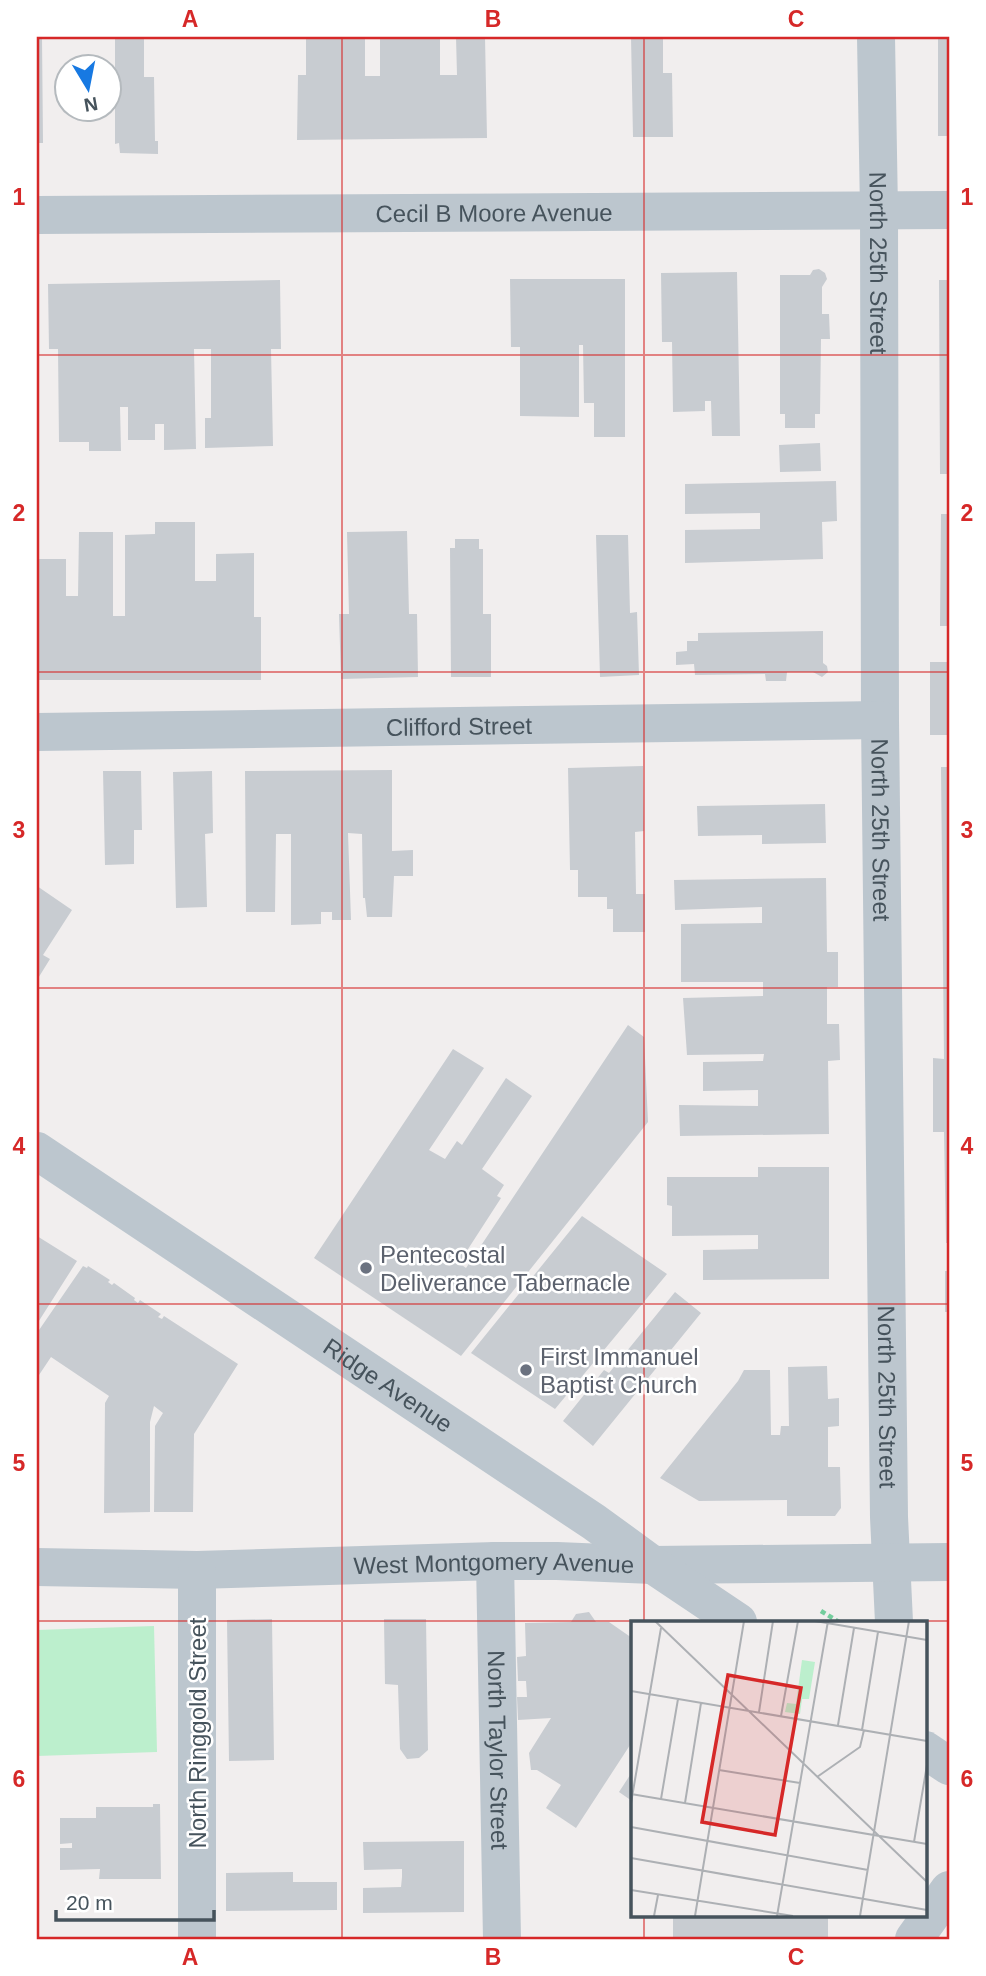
<svg xmlns="http://www.w3.org/2000/svg" width="986" height="1976" viewBox="0 0 986 1976" font-family="Helvetica,sans-serif">
<style>
.green{fill:#bcefcd}
.building{fill:#c8ccd1}
.lines{fill:none;stroke-linecap:round;stroke-linejoin:round}
.path{stroke:#74cd9d;stroke-width:4.5;stroke-dasharray:5 3.5;stroke-linecap:butt}
.minor{stroke:#bcc6ce;stroke-width:38}
.tertiary{stroke:#bcc6ce;stroke-width:38}
.grid{fill:none;stroke:#d62828;stroke-width:2;stroke-opacity:0.55}
.worship-dot{fill:#6b7280;stroke:#fff;stroke-width:2.5}
.labels{text-anchor:middle;dominant-baseline:central;stroke-width:5;stroke-linejoin:round;paint-order:stroke}
.street-label{font-size:24px;fill:#46535c;stroke:#fff}
.worship-label{font-size:24px;fill:#5b616d;stroke:#fff;text-anchor:start}
.inset-road{fill:none;stroke:#adb0b4;stroke-width:2}
.view{fill:#d62828;fill-opacity:0.15;stroke:#d62828;stroke-width:3.5}
.inset-edge{fill:none;stroke:#46535c;stroke-width:3.5}
.neatline{fill:none;stroke:#d62828;stroke-width:2.5}
.grid-label{font-size:23px;text-anchor:middle;font-weight:bold;fill:#d62828}
</style>
<rect width="100%" height="100%" fill="#f1eeee"/>
<path class="green" d="M154 1626 157 1752 37 1756V1630Z"/>
<path class="building" d="M37 37H42L43 143H37Z
M115 37H144V77H154L155 141H158V154L120 153 119 143 115 144Z
M306 37H365V76H380V37H440V75H457L456 37H485L487 138 297 140 298 75H306Z
M631 37H663V73H672L673 137H633Z
M938 37H949V136H938Z
M819 269 825 273 827 279 822 287V314H829L830 339H821L820 414H815V428H785V414H780V275H810L813 270Z
M737 272 740 436H712L711 401H705V411L673 412 672 342H662L661 273Z
M510 279H625V437H594V403H584L583 345H579V417L520 416V347H511Z
M280 280 281 349H271L273 446 205 448V418H211V349H194L196 449 164 450V424H155V440H128V407H120L121 451H89V442H59L58 349H49L48 284Z
M939 280H949V474H940Z
M820 443 821 471 780 472 779 445Z
M836 481 837 521 822 522 823 559 685 563V530L760 529V513L685 514V484Z
M941 514H949V626H940Z
M155 522H195V581H216V554L254 553V617H261V680H37V559H66V596H78L79 532H113V616H125V535L155 534Z
M407 531 409 614H417L418 677 341 679 339 614H349L347 532Z
M596 535H628L630 613 637 612 639 675 600 677Z
M455 539H479V549H483V614H491V677H451L450 548H455Z
M823 631V663L827 666 828 672 822 677 813 672H787L786 681H766L765 674 695 675 694 664 676 665V652L687 651V641H698V633Z
M930 662H949V735H930Z
M643 766 644 831 635 832 636 894H645V932H613V909H607V897H578V870H570L568 768Z
M941 767H949V1243H946L944 1132H933V1058L944 1059Z
M392 770V851L413 850V876H394L392 917H367L365 898H363L362 834 348 833 351 920H332V912H321V924L291 925V834H276L275 912H246L245 771Z
M103 771H141L142 830H134V864L105 865Z
M212 771 213 833 205 834 207 907 176 908 173 772Z
M825 804 826 843 762 844V835L698 836 697 806Z
M826 878 827 952H838V987H827V1024H839L840 1060 828 1061 829 1134 680 1136 679 1105 758 1106V1090L703 1091V1062L763 1061 764 1054 687 1055 683 998 763 996V982H681V924L762 923V907L675 910 674 880Z
M37 886 72 910 43 955 50 959 37 980Z
M628 1025 644 1037 648 1122 461 1356 314 1258 453 1049 484 1068 429 1150 445 1159 457 1141 462 1145 506 1078 532 1096 482 1169 504 1185 497 1196 501 1198 459 1263 466 1268Z
M758 1167H829V1279L703 1280V1250L758 1249V1235L672 1236V1206L667 1205V1177H758Z
M582 1216 667 1274 555 1409 471 1353Z
M37 1236 77 1261 37 1324Z
M83 1266 87 1268 88 1266 110 1280 108 1282 112 1285 114 1283 135 1298 134 1300 138 1303 140 1300 161 1314 158 1317 162 1319 164 1316 238 1364 194 1434 193 1512H154L155 1426 163 1413 154 1406 150 1422V1512L104 1513 105 1403 109 1396 51 1357 37 1378V1333Z
M945 1271H949V1312H945Z
M675 1292 701 1313 593 1446 563 1421 604 1370 609 1373Z
M827 1366 828 1399 839 1398V1426L828 1427V1467H840L841 1508 835 1516H787V1500L699 1501 660 1478 738 1381 744 1370H770L771 1435H780L781 1426H789L788 1367Z
M589 1612 596 1622H609L632 1638V1742L576 1828 546 1808 561 1785 537 1770H531L529 1753 551 1718 518 1720 517 1697H527L526 1681H518L517 1657 526 1656 525 1623 571 1622 576 1614Z
M272 1619 274 1760 229 1761 227 1620Z
M384 1619H426L428 1750 419 1758 407 1759 400 1749 398 1685 385 1684Z
M632 1772V1801L619 1792Z
M153 1804H160L161 1879H99L100 1869 60 1870V1848H72V1843L60 1844V1818H96V1807H153Z
M464 1841V1912L363 1913V1888L401 1887 402 1877V1869L364 1870 363 1842Z
M293 1872V1882H337V1910L226 1911V1873Z
M673 1915H828V1939H673Z"/>
<g class="lines">
<path class="path" d="M821 1611 839 1622"/>
<g class="minor">
<path id="s1" d="M876 37 879 211 880 720 889 1517 894 1622"/>
<path id="s2" d="M37 732 880 720"/>
<path id="s3" d="M495 1561 502 1939"/>
<path id="s4" d="M37 1567 197 1570 495 1561H557L653 1565 949 1562"/>
<path d="M197 1939V1570"/>
<path d="M914 1939 949 1890"/>
</g>
<g class="tertiary">
<path id="s5" d="M37 215 949 210"/>
<path id="s6" d="M37 1151 594 1522 653 1565 738 1622"/>
<path d="M925 1750 949 1766"/>
</g>
</g>
<path class="grid" d="M342 37V1939M644 37V1622M37 355H949M37 672H949M37 988H949M37 1304H949M37 1621H949M644 1915V1939"/>
<g class="worship-dot">
<circle cx="366" cy="1268" r="7"/>
<circle cx="526" cy="1370" r="7"/>
</g>
<g class="labels">
<g class="street-label">
<text stroke="none"><textPath href="#s5" startOffset="457">Cecil B Moore Avenue</textPath></text>
<text stroke="none"><textPath href="#s1" startOffset="226">North 25th Street</textPath></text>
<text stroke="none"><textPath href="#s2" startOffset="422">Clifford Street</textPath></text>
<text stroke="none"><textPath href="#s1" startOffset="793">North 25th Street</textPath></text>
<text stroke="none"><textPath href="#s6" startOffset="422">Ridge Avenue</textPath></text>
<text stroke="none"><textPath href="#s1" startOffset="1360">North 25th Street</textPath></text>
<text stroke="none"><textPath href="#s4" startOffset="457">West Montgomery Avenue</textPath></text>
<text transform="translate(197 1733) rotate(-90)">North Ringgold Street</text>
<text stroke="none"><textPath href="#s3" startOffset="189">North Taylor Street</textPath></text>
</g>
<g class="worship-label">
<text x="380" y="1254">Pentecostal<tspan x="380" dy="28">Deliverance Tabernacle</tspan></text>
<text x="540" y="1356">First Immanuel<tspan x="540" dy="28">Baptist Church</tspan></text>
</g>
</g>
<g transform="translate(631 1621)">
<rect width="296" height="296" fill="#f1eeee"/>
<path d="M171 39 184 41 178 78H171L169 93 154 91 156 82 165 83Z" fill="#bcefcd"/>
<path class="inset-road" d="M24 0 296 261M184 0 296 19M0 70 296 120M128 91 142 0M150 95 167 0M207 104 223 7M231 109 247 11M88 149 169 162M186 156 229 126 233 109M0 173 296 223M30 178 47 78M0 182 30 7M54 182 70 82M0 206 237 249M283 221 296 144M0 237 296 289M0 269 162 295M23 295 27 274M64 295 113 0M146 295 197 0M229 295 278 0"/>
<path class="view" d="M97 54 170 67 144 214 71 201Z"/>
<rect width="296" height="296" class="inset-edge"/>
</g>
<rect width="986" height="1976" fill="none" stroke="#ffffff" stroke-width="77"/>
<g transform="translate(88 88) rotate(170)"><circle r="33" fill="#ffffff" stroke="#b5babe" stroke-width="2"/>
<path d="M0-5L12 26L0 18L-12 26Z" fill="#1779e2"/>
<text y="-10" font-size="19" font-weight="bold" text-anchor="middle" fill="#46535c">N</text>
</g>
<path d="M56 1910v10h158v-10" fill="none" stroke="#46535c" stroke-width="3.5"/>
<text x="66" y="1910" font-size="21" fill="#46535c" stroke="#ffffff" stroke-width="5" paint-order="stroke">20 m</text>
<rect x="38" y="38" width="910" height="1900" class="neatline"/>
<g class="grid-label">
<text x="190" y="27">A</text>
<text x="493" y="27">B</text>
<text x="796" y="27">C</text>
<text x="19" y="205">1</text>
<text x="967" y="205">1</text>
<text x="19" y="521">2</text>
<text x="967" y="521">2</text>
<text x="19" y="838">3</text>
<text x="967" y="838">3</text>
<text x="19" y="1154">4</text>
<text x="967" y="1154">4</text>
<text x="19" y="1471">5</text>
<text x="967" y="1471">5</text>
<text x="19" y="1787">6</text>
<text x="967" y="1787">6</text>
<text x="190" y="1965">A</text>
<text x="493" y="1965">B</text>
<text x="796" y="1965">C</text>
</g>
</svg>
